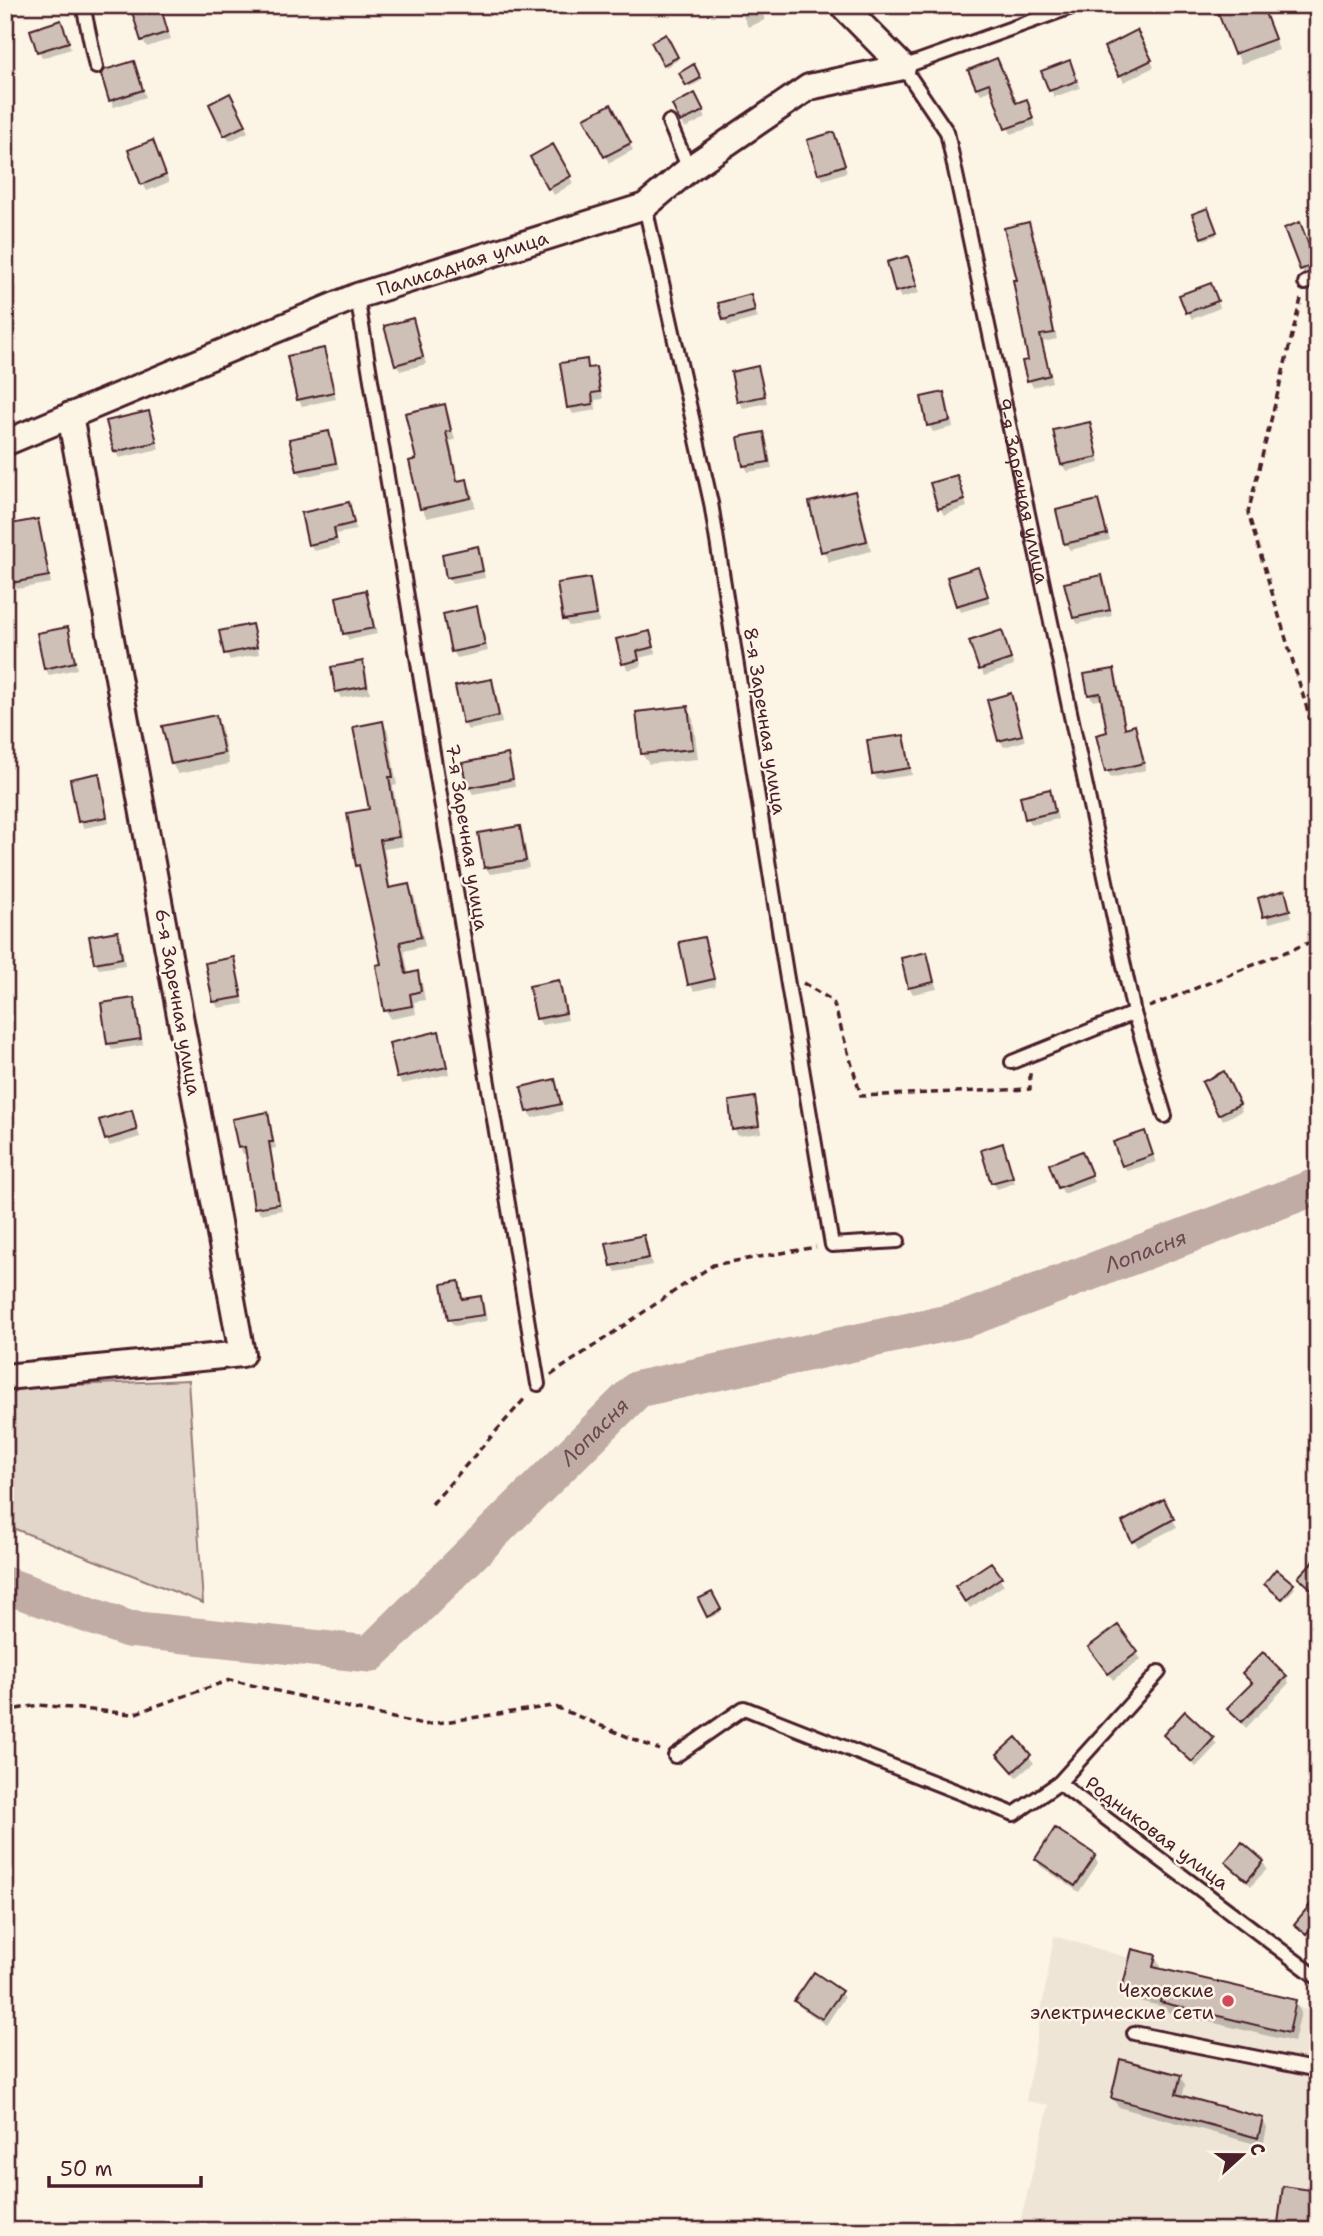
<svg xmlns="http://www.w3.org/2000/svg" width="1323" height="2236" viewBox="0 0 1323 2236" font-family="'Shantell Sans',sans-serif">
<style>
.built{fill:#eee5d7}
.green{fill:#e2d5ca;stroke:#967a7a;stroke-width:2}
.shadow{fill:#0003}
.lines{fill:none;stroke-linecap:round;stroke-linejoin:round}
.river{stroke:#c0aca5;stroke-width:37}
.building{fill:#cfc0b7;stroke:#4a1f2b;stroke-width:2}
.lane-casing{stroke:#4a1f2b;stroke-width:18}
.street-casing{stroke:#4a1f2b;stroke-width:30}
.path{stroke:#4a1f2b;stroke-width:3.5;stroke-dasharray:7 5;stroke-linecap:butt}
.lane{stroke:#fcf5e5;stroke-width:12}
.street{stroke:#fcf5e5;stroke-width:24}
.poi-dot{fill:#d1495b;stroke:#fcf5e5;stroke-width:2.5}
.labels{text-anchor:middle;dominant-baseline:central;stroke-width:5;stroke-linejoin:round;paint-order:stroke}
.street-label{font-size:19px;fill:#4a1f2b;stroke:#fcf5e5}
.poi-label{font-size:19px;fill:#4a1f2b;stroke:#fcf5e5;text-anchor:end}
.water-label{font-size:21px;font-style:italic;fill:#6d4950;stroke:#fcf5e5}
</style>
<rect width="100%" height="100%" fill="#fcf5e5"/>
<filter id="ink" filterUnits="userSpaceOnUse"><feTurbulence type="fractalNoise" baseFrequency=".0143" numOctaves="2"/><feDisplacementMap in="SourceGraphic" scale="14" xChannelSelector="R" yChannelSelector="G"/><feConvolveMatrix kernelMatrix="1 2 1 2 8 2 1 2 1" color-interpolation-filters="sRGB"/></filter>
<g filter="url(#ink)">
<path class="built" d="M1054 1936 1318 2013V2231H1018L1049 2105 1026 2101Z"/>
<path class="green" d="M188 1380 203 1603 5 1525V1388Z"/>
<path class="shadow" d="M238 5H272L242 12Z
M738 5H759L765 20 748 27Z
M1217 5H1262L1279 50 1241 64Z
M159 6 171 39 147 47 143 40Z
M60 22 71 49 42 58 32 31Z
M665 36 678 60 666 67 653 43Z
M1141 39 1154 67 1124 82 1120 75Z
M996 60 1016 105 1030 108 1036 126 1011 134 993 89 981 94 977 88Z
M133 63 146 97 114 107 110 100Z
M693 67 701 81 689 88 681 73Z
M1073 69 1080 88 1054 97 1043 72Z
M229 96 248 132 230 141 226 135Z
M698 102 706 118 685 128 681 121Z
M610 106 633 150 609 163 586 119Z
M833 134 847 172 823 180 820 173Z
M552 146 573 183 554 195 533 157Z
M156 149 169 182 147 191 143 184Z
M1208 213 1217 235 1204 240 1203 237Z
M1028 224 1032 231 1057 339 1043 342 1052 382 1033 387 1029 380 1030 361 1019 281Z
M1303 231 1318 270V271L1305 276 1301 269Z
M908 258 919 293 901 298 897 291Z
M1214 292 1220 308 1192 319 1188 312Z
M750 296 758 318 728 326 724 319Z
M5 312 17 341 5 346Z
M412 320 416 327 426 364 400 371 397 364Z
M323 350 327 356 336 399 302 406 298 399Z
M586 361 590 369 595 368 599 375 603 399 595 400 596 410 573 414 569 407Z
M758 368 761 375 767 403 743 408 739 402 733 374Z
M943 394 947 400 953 427 933 432 929 425Z
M444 406 449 415 455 440 450 441 459 482 466 481 472 490 475 507 427 518 422 509 418 461Z
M149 413 152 420 159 449 119 458 116 452 108 423Z
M1089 424 1093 430 1100 463 1066 471 1062 464Z
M328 433 332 439 339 469 302 477 298 471Z
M763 434 767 441 772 468 748 472 745 466Z
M960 483 967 507 944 515 940 508Z
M854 493 860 504 871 551 829 562 823 551Z
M1098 502 1101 508 1110 540 1070 550 1066 544 1058 512Z
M348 504 352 511 356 530 336 534 339 545 314 551 310 544Z
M37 521 41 528 51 583 17 589 13 582Z
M477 548 481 555 485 578 452 584 448 577Z
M978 569 990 603 961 612 949 578Z
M1101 577 1105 583 1112 616 1078 624 1074 618 1067 584Z
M590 580 593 586 599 622 569 626 565 620 559 585Z
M366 592 369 599 377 634 349 640 345 633Z
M476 608 480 615 488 651 457 658 453 651Z
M251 626 255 633 259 654 230 660 226 653Z
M67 629 71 635 77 669 49 675 45 668Z
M1001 632 1014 666 984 676 981 669Z
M649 633 656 654 639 658 642 666 628 670 624 663Z
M362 663 366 670 370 693 341 698 337 691Z
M1113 671 1117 677 1126 729 1134 727 1138 734 1146 770 1111 778 1107 772 1109 734 1103 699 1093 701 1089 694Z
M491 681 495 687 502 723 468 730 464 723Z
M1010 695 1014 702 1025 741 1004 747 1000 740Z
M687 708 693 719 698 759 649 764 642 754Z
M215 717 221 727 229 764 178 774 172 764 164 727Z
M383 723 388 732 397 785 393 786 403 846 384 849 391 890 409 886 414 895 425 946 404 951 409 975 417 973 422 982 425 1000 414 1002 416 1014 391 1019 386 1010 383 966 362 873 358 865 371 811Z
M903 737 907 743 912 775 877 780 874 773Z
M507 756 511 763 515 786 473 794 469 787Z
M98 775 102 782 109 823 84 828 80 821Z
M1049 791 1053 797 1058 819 1031 825 1027 819 1022 797Z
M519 827 523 834 529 868 490 874 486 868Z
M1284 893 1292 917 1269 923 1260 899Z
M117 933 121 939 125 965 99 969 95 963Z
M704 938 707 945 716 986 694 991 690 984Z
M926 954 930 960 937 989 913 994 909 987Z
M233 959 237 966 244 1004 218 1008 215 1002 207 964Z
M558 982 562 988 568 1020 542 1025 538 1019 531 987Z
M134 1000 137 1006 143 1045 112 1050 109 1043Z
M438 1033 442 1040 449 1074 402 1084 398 1078Z
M1227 1080 1242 1111 1223 1120 1220 1114Z
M554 1081 558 1088 563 1111 532 1118 529 1111Z
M754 1099 758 1106 761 1133 738 1136 734 1129Z
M131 1112 140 1137 110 1146 106 1139Z
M267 1114 270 1121 276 1148 271 1149 282 1210 260 1214 256 1207 247 1154H243L240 1148Z
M1144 1133 1156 1162 1127 1171 1123 1165Z
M1002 1145 1015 1183 997 1189 993 1182Z
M1085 1160 1094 1182 1064 1194 1060 1187Z
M643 1237 647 1243 652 1265 616 1272 612 1265Z
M5 1252 12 1281 5 1283Z
M458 1283 464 1300 480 1297 484 1304 487 1321 454 1326 450 1320Z
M1163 1502 1177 1527 1138 1547 1124 1523Z
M991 1564 1004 1585 970 1608 957 1587Z
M1293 1585 1295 1588 1284 1600 1267 1586Z
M711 1594 721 1612 710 1618 700 1600Z
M1118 1627 1141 1659 1113 1680 1094 1654Z
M1244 1674 1286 1677 1289 1683 1246 1728 1229 1708 1252 1685Z
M1165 1735 1213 1739 1217 1745 1196 1767 1169 1742Z
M1015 1740 1034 1763 1017 1777 1003 1761Z
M1094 1856 1098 1863 1079 1892 1040 1866 1037 1859Z
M1227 1862H1263L1267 1869 1251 1886 1231 1869Z
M1318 1900V1931L1311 1940 1300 1930 1296 1924Z
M1155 1956 1161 1966 1160 1970 1295 2002 1301 2012 1294 2042 1168 2012 1165 2007 1130 1999 1124 1989Z
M840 1992 844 1998 826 2025 800 2007 796 2001Z
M1180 2076 1185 2085 1182 2098 1262 2119 1267 2128 1263 2146 1118 2107 1113 2097Z"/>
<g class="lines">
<path class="river" id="s1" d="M5 1585 128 1629 370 1654 638 1389 966 1319 1318 1186"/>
</g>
<path class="building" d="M154 5H160L168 32 141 41 132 12Z
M1215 5H1262L1275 39 1234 54Z
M61 20 69 42 37 52 30 30Z
M1137 30 1152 60 1119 76 1104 47Z
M666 34 678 57 663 65 651 42Z
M997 58 1016 103 1027 99 1033 119 1005 129 989 83 976 88 968 70Z
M1070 60 1077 81 1049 91 1041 71Z
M134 61 143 90 109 101 101 74 104 70Z
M694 64 701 78 686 86 679 73Z
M230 93 246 125 224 136 209 104Z
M695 93 704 111 680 122 672 105Z
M611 104 631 143 604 157 584 118Z
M834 132 845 165 818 174 807 140Z
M153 140 166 175 141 185 128 150Z
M553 144 571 176 548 189 530 157Z
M1208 208 1217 232 1201 238 1192 214Z
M1029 222 1043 275 1054 333 1040 335 1050 375 1027 381 1022 361 1028 360 1013 280H1017L1004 228Z
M1300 222 1316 264 1300 270 1284 228Z
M908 256 917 286 895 292 887 262Z
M1211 283 1218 301 1186 313 1179 295Z
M751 294 755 311 723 320 718 303Z
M413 318 423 357 395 365 384 326Z
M324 348 334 392 297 400 287 356Z
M587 359 588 368 596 367 600 392 592 393 593 404 567 408 560 363Z
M758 366 765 396 737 402 731 372Z
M944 392 950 421 927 426 921 397Z
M445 404 451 431 446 432 457 481 467 479 471 498 420 509 409 461 416 459 405 413Z
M149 411 157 442 114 452 106 421Z
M1090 422 1098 457 1061 465 1053 430Z
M329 431 336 463 297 471 289 439Z
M764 432 769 462 743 466 738 437Z
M957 475 965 500 938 509 930 483Z
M855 491 867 541 821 552 809 502Z
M1098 500 1107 534 1064 544 1056 510Z
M349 502 354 523 334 528 336 539 308 545 301 513Z
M38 519 49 576 11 583 5 550V525Z
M478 546 483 571 446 578 442 554Z
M978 567 988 596 956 606 947 577Z
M1102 575 1110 610 1073 618 1064 583Z
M590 578 596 615 563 620 557 583Z
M366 590 374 628 343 634 336 597Z
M477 606 485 645 451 652 443 614Z
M252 624 257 647 224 654 219 631Z
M68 627 75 662 44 669 37 633Z
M1002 630 1011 659 979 670 969 641Z
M650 631 654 647 637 651 639 660 622 664 616 639Z
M363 661 367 686 335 692 331 667Z
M1114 669 1125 728 1135 725 1144 763 1105 772 1096 735 1107 732 1100 693 1088 695 1084 674Z
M492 679 499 716 463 724 455 686Z
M1011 693 1022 735 998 741 987 700Z
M688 706 693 749 641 754 636 712Z
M216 715 224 753 171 764 162 726Z
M383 721 393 777H389L399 837 380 840 389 888 409 884 421 937 400 942 406 974 418 971 421 991 410 994 412 1006 384 1011 376 965 381 964 359 865 356 866 347 813 369 809 353 727Z
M904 735 910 768 872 774 867 740Z
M508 754 513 779 467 788 462 763Z
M99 773 107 817 78 822 70 779Z
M1050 789 1055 812 1025 819 1020 796Z
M520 826 526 861 484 868 478 833Z
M1285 890 1290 910 1263 917 1258 898Z
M118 931 122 958 94 963 89 936Z
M704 937 714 979 688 985 679 942Z
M927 952 934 982 908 988 901 958Z
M234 957 242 997 213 1002 205 963Z
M559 980 566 1013 536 1019 529 986Z
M134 998 141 1039 107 1044 101 1003Z
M439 1031 447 1067 397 1078 389 1043Z
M1224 1071 1240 1104 1218 1115 1202 1082Z
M555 1079 561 1104 527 1112 521 1087Z
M755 1097 759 1126 732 1130 729 1101Z
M132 1110 137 1130 105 1140 99 1120Z
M268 1112 273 1142H269L279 1204 254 1208 245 1147 238 1148 232 1119Z
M1145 1131 1153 1155 1122 1166 1113 1142Z
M1003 1143 1013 1177 991 1183 981 1150Z
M1082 1151 1092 1175 1058 1188 1049 1164Z
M644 1235 649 1258 611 1266 606 1243Z
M459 1281 462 1299 481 1296 484 1315 448 1320 442 1284Z
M1164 1499 1174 1519 1132 1542 1122 1522Z
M1318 1556V1595L1298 1577Z
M991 1562 1002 1577 965 1602 955 1586Z
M1276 1569 1294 1584 1282 1599 1264 1584Z
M712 1592 721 1609 707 1617 698 1599Z
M1118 1625 1138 1652 1108 1674 1088 1647Z
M1263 1652 1287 1676 1242 1722 1227 1708 1252 1683 1242 1673Z
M1185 1711 1214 1738 1192 1762 1163 1735Z
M1016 1737 1031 1755 1013 1772 997 1754Z
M1055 1828 1096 1855 1075 1886 1035 1859Z
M1242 1842 1264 1861 1247 1881 1225 1862Z
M1318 1895V1920L1306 1934 1294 1924Z
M1132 1949 1156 1955 1153 1967 1296 2000 1289 2033 1160 2002 1161 1999 1122 1989Z
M814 1972 842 1991 822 2019 794 2001Z
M1120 2059 1181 2075 1176 2094 1263 2118 1258 2138 1111 2098Z
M1283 2186 1318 2191V2231H1277Z"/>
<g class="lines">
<g class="lane-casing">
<g id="lane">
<path d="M83 5 96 67"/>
<path id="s2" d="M1077 5 903 67 947 132 1134 1013 1165 1116"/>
<path d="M669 122 689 169"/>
<path d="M645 206 711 503 786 973 832 1245 898 1241"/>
<path d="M1305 283 1318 277"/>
<path d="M357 296 538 1384"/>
<path d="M1012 1062 1134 1013"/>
<path d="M1159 1672 1059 1783 1318 1978"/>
<path d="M675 1756 744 1708 1014 1814 1059 1783"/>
<path d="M1134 2033 1318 2070"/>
</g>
</g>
<g class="street-casing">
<g id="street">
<path d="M842 5 903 67"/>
<path id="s3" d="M5 443 357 296 645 206 689 169 809 87 903 67"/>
<path d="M5 1377 242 1354 70 415"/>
</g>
</g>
<path class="path" d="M1301 299 1248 513 1311 722 1318 724
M803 983 833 1001 861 1096 1030 1089V1071
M1149 1007 1318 939
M551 1375 713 1265 816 1247
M432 1504 527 1396
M5 1711 39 1705 133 1714 230 1680 423 1725 553 1706 660 1750"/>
<use href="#lane" class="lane"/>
<use href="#street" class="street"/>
</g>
</g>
<circle class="poi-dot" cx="1228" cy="2001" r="7"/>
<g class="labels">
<g class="street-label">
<text stroke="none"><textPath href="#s3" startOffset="492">Палисадная улица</textPath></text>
<text stroke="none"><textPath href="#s2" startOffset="630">9-я Заречная улица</textPath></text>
<text transform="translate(765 721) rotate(81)">8-я Заречная улица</text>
<text transform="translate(467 837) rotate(81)">7-я Заречная улица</text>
<text transform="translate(178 1002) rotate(80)">6-я Заречная улица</text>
<text transform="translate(1157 1833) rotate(37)">Родниковая улица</text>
</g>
<g class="poi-label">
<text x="1214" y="1990">Чеховские<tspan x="1214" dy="22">электрические сети</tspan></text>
</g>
<g class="water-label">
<text stroke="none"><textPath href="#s1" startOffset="1278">Лопасня</textPath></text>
<text stroke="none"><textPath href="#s1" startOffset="690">Лопасня</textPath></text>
</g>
</g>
<rect width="1323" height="2236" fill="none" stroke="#fcf5e5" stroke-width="28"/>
<rect x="14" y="14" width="1295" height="2208" fill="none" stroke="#4a1f2b" stroke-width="2.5" filter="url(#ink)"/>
<g transform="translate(1242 2155) rotate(69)" stroke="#fcf5e5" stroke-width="5" paint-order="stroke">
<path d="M0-5L12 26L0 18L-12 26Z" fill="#4a1f2b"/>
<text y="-10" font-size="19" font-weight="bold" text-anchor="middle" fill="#4a1f2b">С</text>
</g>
<path d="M49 2176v10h152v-10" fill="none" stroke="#4a1f2b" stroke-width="3.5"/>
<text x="60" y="2176" font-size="21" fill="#4a1f2b" stroke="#fcf5e5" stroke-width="5" paint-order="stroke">50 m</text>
</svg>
